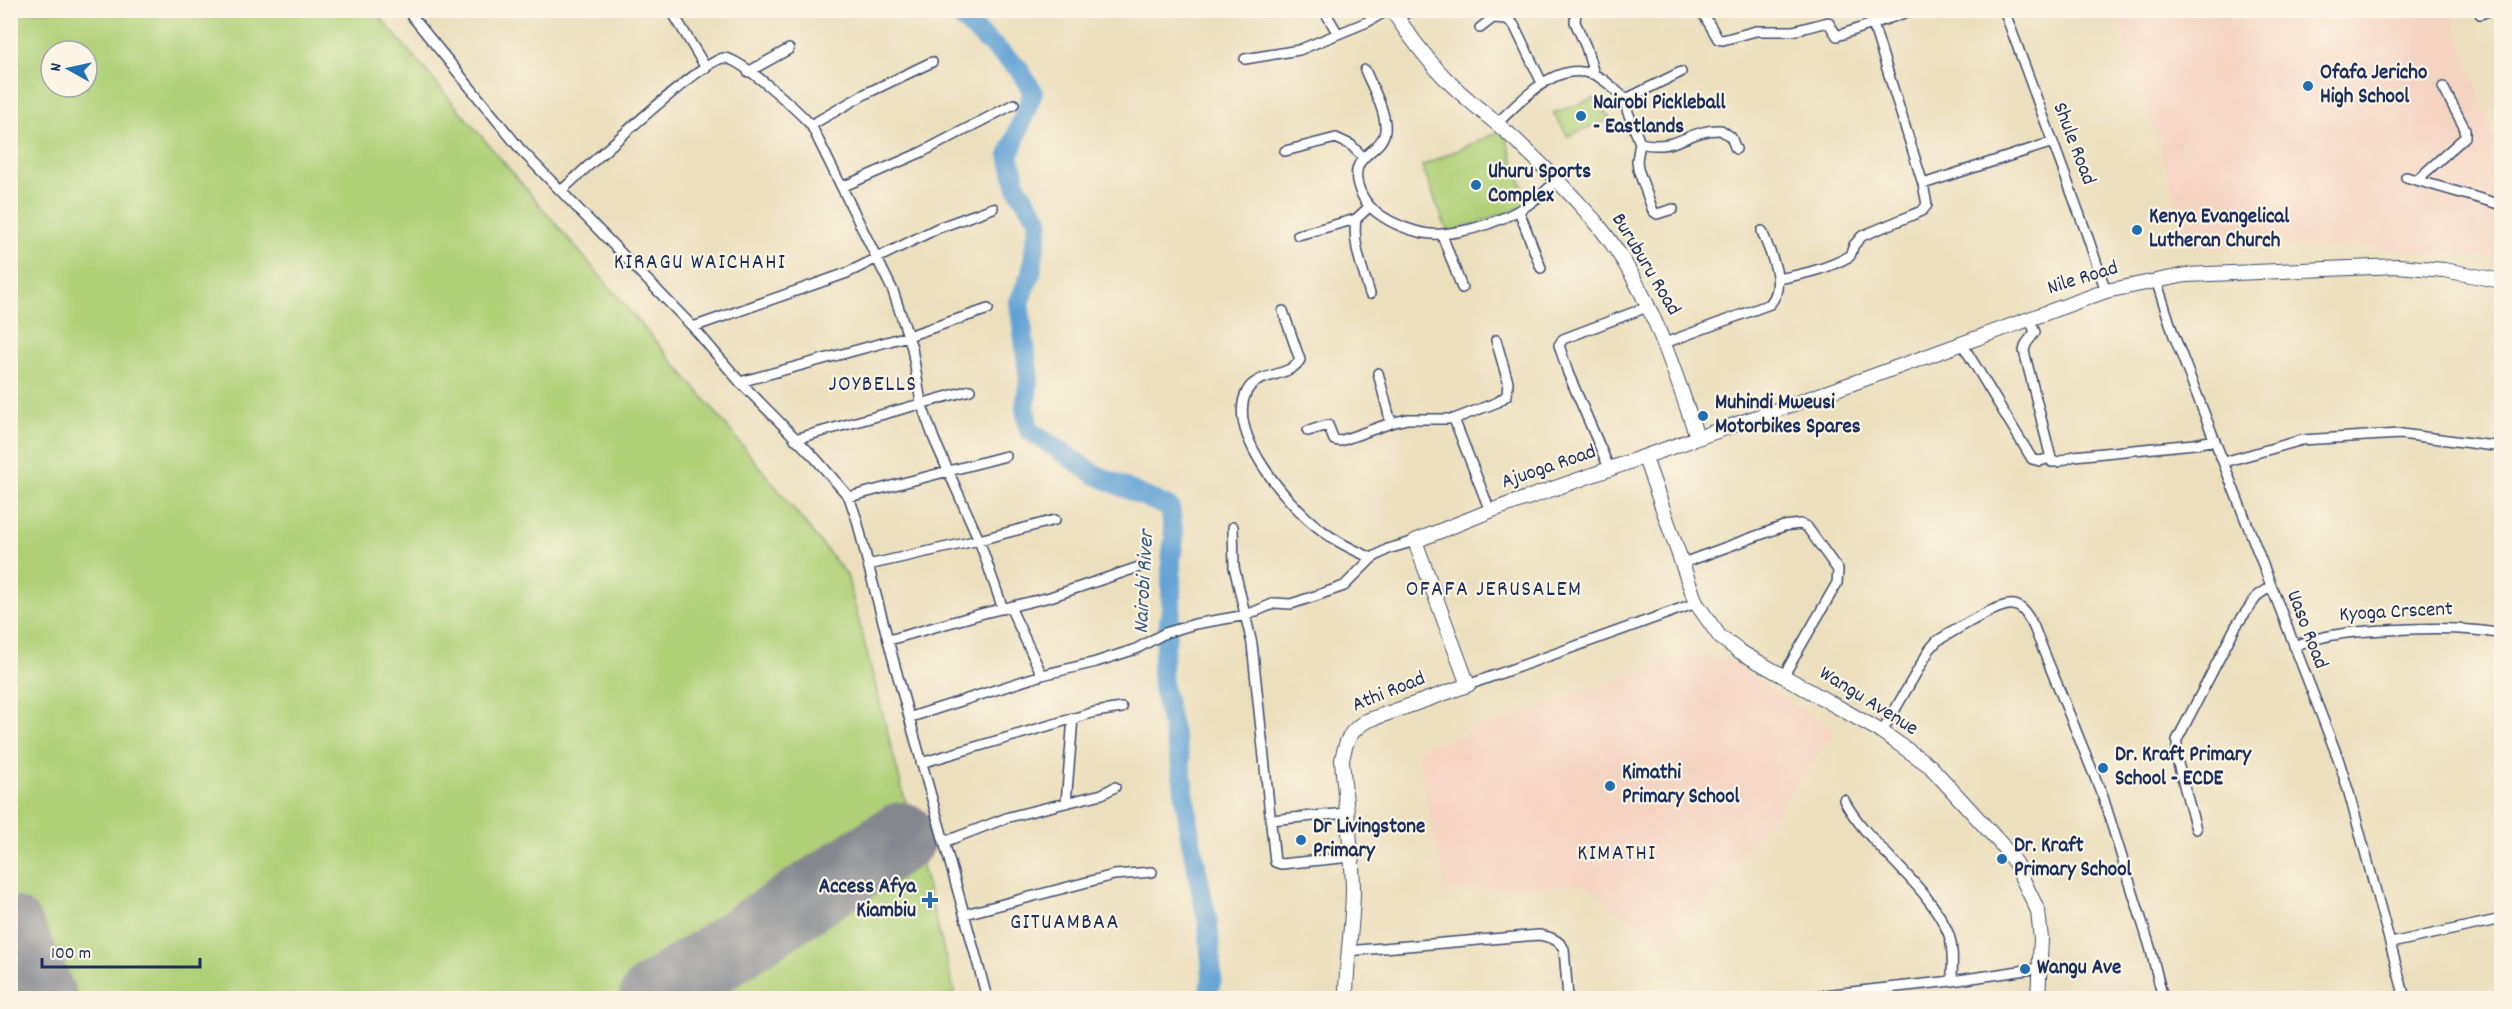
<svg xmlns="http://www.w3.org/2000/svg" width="2512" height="1009" viewBox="0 0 2512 1009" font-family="Dekko,sans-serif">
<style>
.built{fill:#f5d3c1}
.green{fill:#afd077;stroke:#65806a;stroke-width:1.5;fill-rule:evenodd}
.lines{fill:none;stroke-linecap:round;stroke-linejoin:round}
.river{stroke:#62a3d5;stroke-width:20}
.runway{stroke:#84878e;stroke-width:70}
.street-casing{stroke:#3a496c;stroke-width:12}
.secondary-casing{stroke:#3a496c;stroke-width:16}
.street{stroke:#fff;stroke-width:9}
.secondary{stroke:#fff;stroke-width:14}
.poi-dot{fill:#1f6fb2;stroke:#fcf5e5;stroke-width:2}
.labels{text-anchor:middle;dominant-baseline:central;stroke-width:4.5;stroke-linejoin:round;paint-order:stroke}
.poi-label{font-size:21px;font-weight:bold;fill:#1b2f5e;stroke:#fcf5e5;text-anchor:start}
.street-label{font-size:21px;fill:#1b2f5e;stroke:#fcf5e5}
.neighbourhood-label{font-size:22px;letter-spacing:1.5px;fill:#1b2f5e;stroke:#fcf5e5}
.water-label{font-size:22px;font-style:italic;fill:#345888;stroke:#fcf5e5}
</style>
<rect width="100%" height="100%" fill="#fcf5e5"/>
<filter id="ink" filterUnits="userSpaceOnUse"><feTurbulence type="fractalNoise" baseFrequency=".0167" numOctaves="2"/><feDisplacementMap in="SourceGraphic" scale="12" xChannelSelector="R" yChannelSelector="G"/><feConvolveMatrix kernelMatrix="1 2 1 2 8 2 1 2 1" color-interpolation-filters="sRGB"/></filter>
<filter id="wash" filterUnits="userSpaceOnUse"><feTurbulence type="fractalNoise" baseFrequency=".008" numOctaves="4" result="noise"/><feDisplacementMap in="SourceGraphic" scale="24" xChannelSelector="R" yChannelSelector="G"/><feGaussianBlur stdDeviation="1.35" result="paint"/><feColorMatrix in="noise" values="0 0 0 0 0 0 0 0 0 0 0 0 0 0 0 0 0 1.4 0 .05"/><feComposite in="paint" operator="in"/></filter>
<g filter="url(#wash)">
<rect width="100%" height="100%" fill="#ecdfbd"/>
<path class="built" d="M2116 11H2451L2501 162V259L2364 247 2192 248Z
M1689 655 1734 663 1835 732 1768 822 1669 941 1620 913 1587 885 1518 886 1446 892 1417 750Z"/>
<path class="green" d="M10 11H375L703 397 847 575 956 998H11ZM51 51H87V87H51Z
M1596 98 1610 119 1568 136 1553 113Z
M1503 130 1529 205 1448 233 1422 166Z"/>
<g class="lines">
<path class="river" d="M953 10 1019 69 1033 92 1009 155 1017 188 1039 220 1031 273 1019 302 1029 379 1025 408 1029 430 1094 474 1170 508 1174 537 1171 560V609L1162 667 1163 688 1180 760 1190 836 1208 924 1212 978 1207 998"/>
<path class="runway" d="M10 931 42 998
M654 998 901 837"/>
</g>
</g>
<g filter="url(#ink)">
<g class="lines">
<g class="street-casing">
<path id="street" d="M407 10 521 150 693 327 740 382 816 459 849 497 857 520C896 681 945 839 987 998
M671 10 706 68
M1324 10 1338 34
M1576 10 1575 22 1586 47 1594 74
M1701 10 1718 39 1723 40 1756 31H1793L1828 22 1837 36 1913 10
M2004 10 2086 232 2106 291
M2480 14 2491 10
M1397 17 1413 10
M1480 28 1493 18 1507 19 1514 25 1542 83
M1245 59 1299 50 1367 22 1388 10
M1365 70C1372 87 1387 112 1385 131 1382 153 1349 154 1358 185 1363 203 1374 212 1390 221 1405 229 1427 236 1443 234 1483 230 1531 211 1556 180
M748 72 789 49
M1626 99 1681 72
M1496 124C1522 101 1554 61 1592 74 1604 77 1616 92 1626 99L1627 110 1640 143 1637 160 1638 169 1653 211 1657 214 1673 209
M811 125 865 94 932 62
M1640 143C1678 152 1688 129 1721 130L1731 137 1736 149
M1285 151 1336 138 1351 145 1363 157
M2406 177 2502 205
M2417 180 2465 137V129L2443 87
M1923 184 2053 142
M842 187 922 152 1014 104
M562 190C585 169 703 59 724 58 741 58 798 111 811 125L893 291 912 348 921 403 934 439 979 540 1003 609
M1519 211 1541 268
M1356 219C1352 245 1363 269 1370 294
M1298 235 1356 219 1369 207
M1442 235 1462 288
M1778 279C1804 274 1827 269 1850 256L1854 245 1862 236 1922 211 1927 205 1923 184 1873 24
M2156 280 2173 333 2338 758 2349 793 2405 998
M1283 311 1300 360C1289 378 1257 372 1247 391 1225 433 1289 506 1320 529 1336 542 1353 550 1372 558
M2029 318 2035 332 2026 344 2024 351 2052 462H2058L2074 456 2194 444 2215 440
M693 327 847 273 938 228 993 208
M1961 342 2032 459 2040 461 2050 458
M1665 343 1770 304C1788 283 1769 252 1762 231
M1378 373 1391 423 1407 419H1454L1490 511
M740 382 908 336 988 309
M1454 419 1498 402 1507 395 1508 382 1496 340
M1308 431 1328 425 1334 440 1340 441 1391 423
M795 439 970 390
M2224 462 2302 440 2366 436 2401 434 2502 447
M1610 470 1568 373 1559 345 1563 339 1650 306
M849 497 1006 456
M1233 527 1234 567 1252 644 1275 862 1281 864 1351 857
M1683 563 1784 526 1800 524 1807 527 1838 570 1837 583 1784 675
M868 565 979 540 1055 520
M1010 607 1042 675
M889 640 984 613 1050 597 1139 567
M2294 646C2332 631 2368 631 2409 629 2441 628 2470 628 2502 634
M1468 685 1696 603
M911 717 1042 675 1096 662 1136 649 1165 633 1195 624 1247 615 1275 603 1291 604 1321 594 1344 586 1372 558 1388 549 1415 541
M1882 732 1930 649 1937 641C1953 632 1998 602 2014 605 2024 607 2028 617 2033 625L2103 797 2150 947 2163 998
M921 763 1095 712 1122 708
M1844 800C1868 846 1930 885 1949 935 1954 950 1952 966 1952 981
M1066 803 1073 718
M1270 820 1347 813
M2196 829 2177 760V740L2236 626 2258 595 2270 587
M944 842 1009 817 1102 794 1115 787
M965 914 1114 875 1152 872
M2391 943 2502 919
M1347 951 1539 935C1550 937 1558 939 1564 949L1568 998
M1796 998 1952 981 2040 968"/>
</g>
<g class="secondary-casing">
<path id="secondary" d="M1392 10C1410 37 1429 63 1452 85 1474 106 1499 124 1521 145 1546 168 1571 194 1594 220 1647 283 1671 360 1697 437
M1645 458 1696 603 1720 637 1739 651 1882 732 1930 766 2001 844 2015 863 2038 911 2041 939 2038 998
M1346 998C1346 961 1353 925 1353 888 1352 845 1345 802 1342 760 1346 740 1349 732 1366 721L1468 685 1415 541 1490 511 1873 376 2106 291 2186 275 2398 266 2444 270 2502 281"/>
</g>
<use href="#street" class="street"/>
<use href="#secondary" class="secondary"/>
</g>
</g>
<g class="poi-dot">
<circle cx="2308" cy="86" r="6"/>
<circle cx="1581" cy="116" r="6"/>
<circle cx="1476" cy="185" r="6"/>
<circle cx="2137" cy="230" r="6"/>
<circle cx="1703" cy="416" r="6"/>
<circle cx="2103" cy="768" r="6"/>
<circle cx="1610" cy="786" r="6"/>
<circle cx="1301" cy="840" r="6"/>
<circle cx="2002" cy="859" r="6"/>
<path d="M927 891h6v6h6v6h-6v6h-6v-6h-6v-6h6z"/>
<circle cx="2025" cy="969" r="6"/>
</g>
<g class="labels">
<g class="poi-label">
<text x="2320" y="74">Ofafa Jericho<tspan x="2320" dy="24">High School</tspan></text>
<text x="1593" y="104">Nairobi Pickleball<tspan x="1593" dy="24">- Eastlands</tspan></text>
<text x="1488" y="173">Uhuru Sports<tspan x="1488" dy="24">Complex</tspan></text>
<text x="2149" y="218">Kenya Evangelical<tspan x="2149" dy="24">Lutheran Church</tspan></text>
<text x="1715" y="404">Muhindi Mweusi<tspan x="1715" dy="24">Motorbikes Spares</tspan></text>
<text x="2115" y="756">Dr. Kraft Primary<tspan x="2115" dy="24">School - ECDE</tspan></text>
<text x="1622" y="774">Kimathi<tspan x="1622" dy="24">Primary School</tspan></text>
<text x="1313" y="828">Dr Livingstone<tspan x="1313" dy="24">Primary</tspan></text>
<text x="2014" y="847">Dr. Kraft<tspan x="2014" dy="24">Primary School</tspan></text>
<text x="916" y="888" text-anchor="end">Access Afya<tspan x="916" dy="24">Kiambiu</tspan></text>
<text x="2037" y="969">Wangu Ave</text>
</g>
<g class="street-label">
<text transform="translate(2073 144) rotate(69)">Shule Road</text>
<text transform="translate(1645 265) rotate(59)">Buruburu Road</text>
<text transform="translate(2083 279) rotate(-17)">Nile Road</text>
<text transform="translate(1549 468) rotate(-19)">Ajuoga Road</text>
<text transform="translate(2396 613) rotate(-3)">Kyoga Crscent</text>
<text transform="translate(2306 630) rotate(69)">Uaso Road</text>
<text transform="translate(1389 693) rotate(-22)">Athi Road</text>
<text transform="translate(1868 702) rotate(32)">Wangu Avenue</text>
</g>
<g class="neighbourhood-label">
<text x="700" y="263">KIRAGU WAICHAHI</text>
<text x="873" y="385">JOYBELLS</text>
<text x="1494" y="590">OFAFA JERUSALEM</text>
<text x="1617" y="854">KIMATHI</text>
<text x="1065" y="923">GITUAMBAA</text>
</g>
<g class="water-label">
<text transform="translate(1145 582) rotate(-87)">Nairobi River</text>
</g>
</g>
<rect width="2512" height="1009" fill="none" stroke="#fcf5e5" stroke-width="36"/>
<g transform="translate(69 69) rotate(278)"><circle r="28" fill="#fcf5e5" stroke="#a2a6af" stroke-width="1.5"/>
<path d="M0-4.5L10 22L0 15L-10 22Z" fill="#1f6fb2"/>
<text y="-9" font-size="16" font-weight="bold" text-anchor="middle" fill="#1b2f5e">N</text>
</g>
<path d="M42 958v9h158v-9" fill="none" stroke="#1b2f5e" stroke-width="3"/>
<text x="51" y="958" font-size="18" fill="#1b2f5e" stroke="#fcf5e5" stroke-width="4.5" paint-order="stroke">100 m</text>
</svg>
